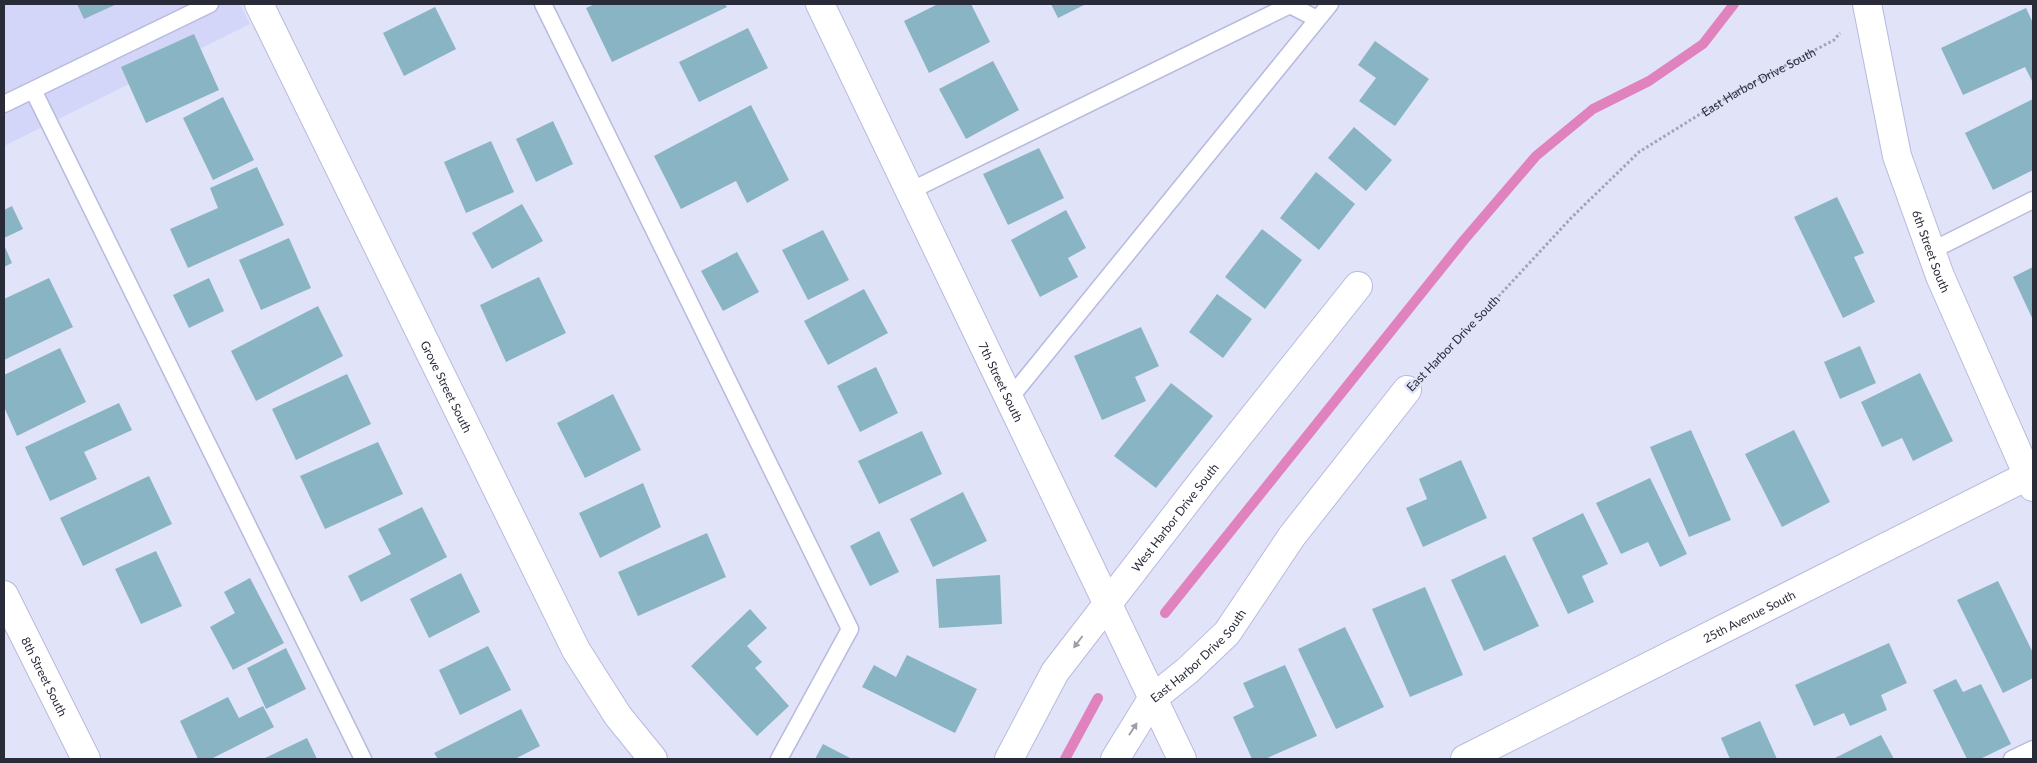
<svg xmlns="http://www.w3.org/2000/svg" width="2037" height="763" viewBox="0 0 2037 763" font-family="Lato,sans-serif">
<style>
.built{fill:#d3d6f9}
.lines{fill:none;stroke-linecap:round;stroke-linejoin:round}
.stream{stroke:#e082be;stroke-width:10}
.building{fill:#89b4c4}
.service-casing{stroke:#b8bade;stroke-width:19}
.minor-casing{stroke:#b8bade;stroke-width:30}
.tertiary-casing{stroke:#b8bade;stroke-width:30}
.path{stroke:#a1a3b6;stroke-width:3;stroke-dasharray:2.5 2.5;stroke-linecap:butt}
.service{stroke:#fff;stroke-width:16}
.minor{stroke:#fff;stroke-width:28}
.tertiary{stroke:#fff;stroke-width:28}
.oneway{fill:#9fa0a6}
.labels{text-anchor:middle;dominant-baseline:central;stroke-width:5;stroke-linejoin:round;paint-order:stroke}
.street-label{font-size:12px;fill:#2a2b39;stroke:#e1e3f9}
</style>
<rect width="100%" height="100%" fill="#e1e3f9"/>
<path class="built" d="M4 4H240L250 24 4 146Z"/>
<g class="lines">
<path class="stream" d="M1165 613 1464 240 1536 156 1593 109 1649 81 1703 44 1734 4
M1065 759 1098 698"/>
</g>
<path class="building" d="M77 4H117L84 19Z
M595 4H725L727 7 612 62 586 8Z
M938 4H971L990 42 929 73 904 21Z
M1051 4H1086L1058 18Z
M435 7 456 49 404 76 383 33Z
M2026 8 2033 23V83L2025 67 1963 95 1941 48Z
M748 28 768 68 699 102 679 62Z
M194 34 219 90 146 123 121 67Z
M1375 41 1429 79 1395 126 1359 101 1376 78 1358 65Z
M993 61 1019 110 966 139 939 89Z
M223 97 254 160 213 180 183 118Z
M2033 99V170L1993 190 1965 133Z
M751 105 789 180 747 203 736 181 681 209 654 156Z
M553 121 573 164 536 182 516 139Z
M1354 127 1392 160 1366 191 1328 158Z
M491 141 514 192 466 213 444 162Z
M1039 148 1064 198 1008 225 983 174Z
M257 167 284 225 188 268 170 229 218 208 210 188Z
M1316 172 1355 204 1319 250 1280 218Z
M1837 197 1864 253 1854 257 1875 302 1843 318 1794 217Z
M522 204 543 241 492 269 472 233Z
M12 206 23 229 4 238V210Z
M1066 210 1086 248 1068 258 1078 277 1040 297 1011 240Z
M1262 229 1302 260 1265 309 1225 277Z
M823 230 849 280 808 300 782 250Z
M289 238 311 288 261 310 239 260Z
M4 245 12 263 4 267Z
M737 252 759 292 723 311 701 271Z
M2033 267V320L2013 277Z
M539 277 566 333 506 362 480 305Z
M49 278 73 327 4 360V299Z
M209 278 224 311 189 328 173 295Z
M864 289 888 333 828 365 804 321Z
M1217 294 1252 319 1223 358 1189 332Z
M318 306 343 356 256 401 231 351Z
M1141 327 1159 366 1135 377 1146 401 1102 420 1074 356Z
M1860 346 1876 383 1840 399 1824 362Z
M60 348 86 402 17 436 4 407V375Z
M876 367 898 413 860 432 837 386Z
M1920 373 1953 441 1913 461 1902 438 1882 447 1861 402Z
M347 374 371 424 296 460 272 409Z
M1171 383 1213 416 1156 488 1114 456Z
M613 394 641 450 585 478 557 423Z
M119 403 132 430 84 452 97 479 50 501 25 447Z
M1691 430 1731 520 1689 537 1650 447Z
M1794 430 1830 502 1782 527 1745 454Z
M922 431 942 474 879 504 858 461Z
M378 442 403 494 325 529 300 476Z
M1461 460 1487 518 1423 547 1406 508 1427 499 1419 479Z
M149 476 172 524 83 566 60 518Z
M1650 478 1687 554 1660 567 1648 542 1621 554 1596 503Z
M643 483 661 527 600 558 579 513Z
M963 492 987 541 933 567 910 519Z
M422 507 447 557 361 602 348 576 391 554 378 529Z
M1583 513 1608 564 1582 576 1594 602 1568 614 1532 538Z
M879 531 899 572 870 586 850 546Z
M707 533 726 577 638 616 618 572Z
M156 551 182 606 141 624 115 569Z
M1505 555 1539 626 1484 651 1451 580Z
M461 573 480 612 429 638 410 599Z
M1000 575 1002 624 939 628 936 579Z
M250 578 284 643 233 670 210 627 235 613 224 592Z
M1998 581 2033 653V678L2003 693 1957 600Z
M1425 587 1463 675 1410 697 1372 609Z
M750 609 767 628 747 646 762 662 755 668 789 706 757 736 691 666Z
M1345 627 1384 707 1336 729 1298 649Z
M1889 643 1907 683 1881 695 1887 710 1850 726 1844 713 1814 726 1795 685Z
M488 646 511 690 460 715 439 670Z
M286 648 306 689 266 709 247 668Z
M907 655 977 689 955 733 862 687 874 665 896 677Z
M1285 665 1317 736 1265 759H1252L1233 717 1254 707 1243 683Z
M1956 679 1963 692 1981 684 2011 744 1980 759H1967L1933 690Z
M228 697 239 718 263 706 274 727 211 759H198L180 721Z
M521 709 540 746 515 759H438L434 753Z
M1760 721 1777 759H1730L1721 738Z
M1881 735 1894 759H1833Z
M307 738 317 759H263Z
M823 744 852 759H815Z"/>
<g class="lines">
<g class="service-casing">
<path id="service" d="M543 4 850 629 779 759
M33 90 363 759
M4 104 210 4
M910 191 1290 5 1317 19
M1931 251 2033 200
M1010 398 1330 4
M2012 759 2033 749"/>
</g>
<g class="minor-casing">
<g id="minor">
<path id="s2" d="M259 4 576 650 618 716 653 759"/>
<path id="s3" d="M1867 4 1897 156 1940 276 2033 487"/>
<path id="s4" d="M4 595 86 759"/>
<path id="s5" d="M1009 759 1055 672 1204 479 1358 286"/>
<path id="s6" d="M1115 759 1152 699 1187 671 1227 633 1292 536 1407 390"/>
<path id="s7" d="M1465 759 2033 473"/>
</g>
</g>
<g class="tertiary-casing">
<g id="tertiary">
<path id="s8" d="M820 4 1182 759"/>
</g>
</g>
<path class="path" id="s1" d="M1429 368 1472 325 1572 217 1639 152 1739 90 1834 40 1840 33"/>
<use href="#service" class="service"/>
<use href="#minor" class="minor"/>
<use href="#tertiary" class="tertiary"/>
</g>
<defs><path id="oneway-solid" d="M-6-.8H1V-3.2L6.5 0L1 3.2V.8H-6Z" transform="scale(1.25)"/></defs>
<g class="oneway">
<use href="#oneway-solid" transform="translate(1078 642) rotate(127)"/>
<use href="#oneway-solid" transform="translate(1133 729) rotate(-57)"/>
</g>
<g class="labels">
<g class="street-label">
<text stroke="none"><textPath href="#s1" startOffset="440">East Harbor Drive South</textPath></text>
<text stroke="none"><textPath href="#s3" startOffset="256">6th Street South</textPath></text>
<text transform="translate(1453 343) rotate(-46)">East Harbor Drive South</text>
<text stroke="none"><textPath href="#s8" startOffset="419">7th Street South</textPath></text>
<text stroke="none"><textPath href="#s2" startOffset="426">Grove Street South</textPath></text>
<text stroke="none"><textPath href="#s5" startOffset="294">West Harbor Drive South</textPath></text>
<text stroke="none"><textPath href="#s7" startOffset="318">25th Avenue South</textPath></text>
<text stroke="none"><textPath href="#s6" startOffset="134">East Harbor Drive South</textPath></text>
<text stroke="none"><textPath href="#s4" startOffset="91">8th Street South</textPath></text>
</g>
</g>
<rect width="2037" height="763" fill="none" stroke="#2a2b39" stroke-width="10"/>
</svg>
